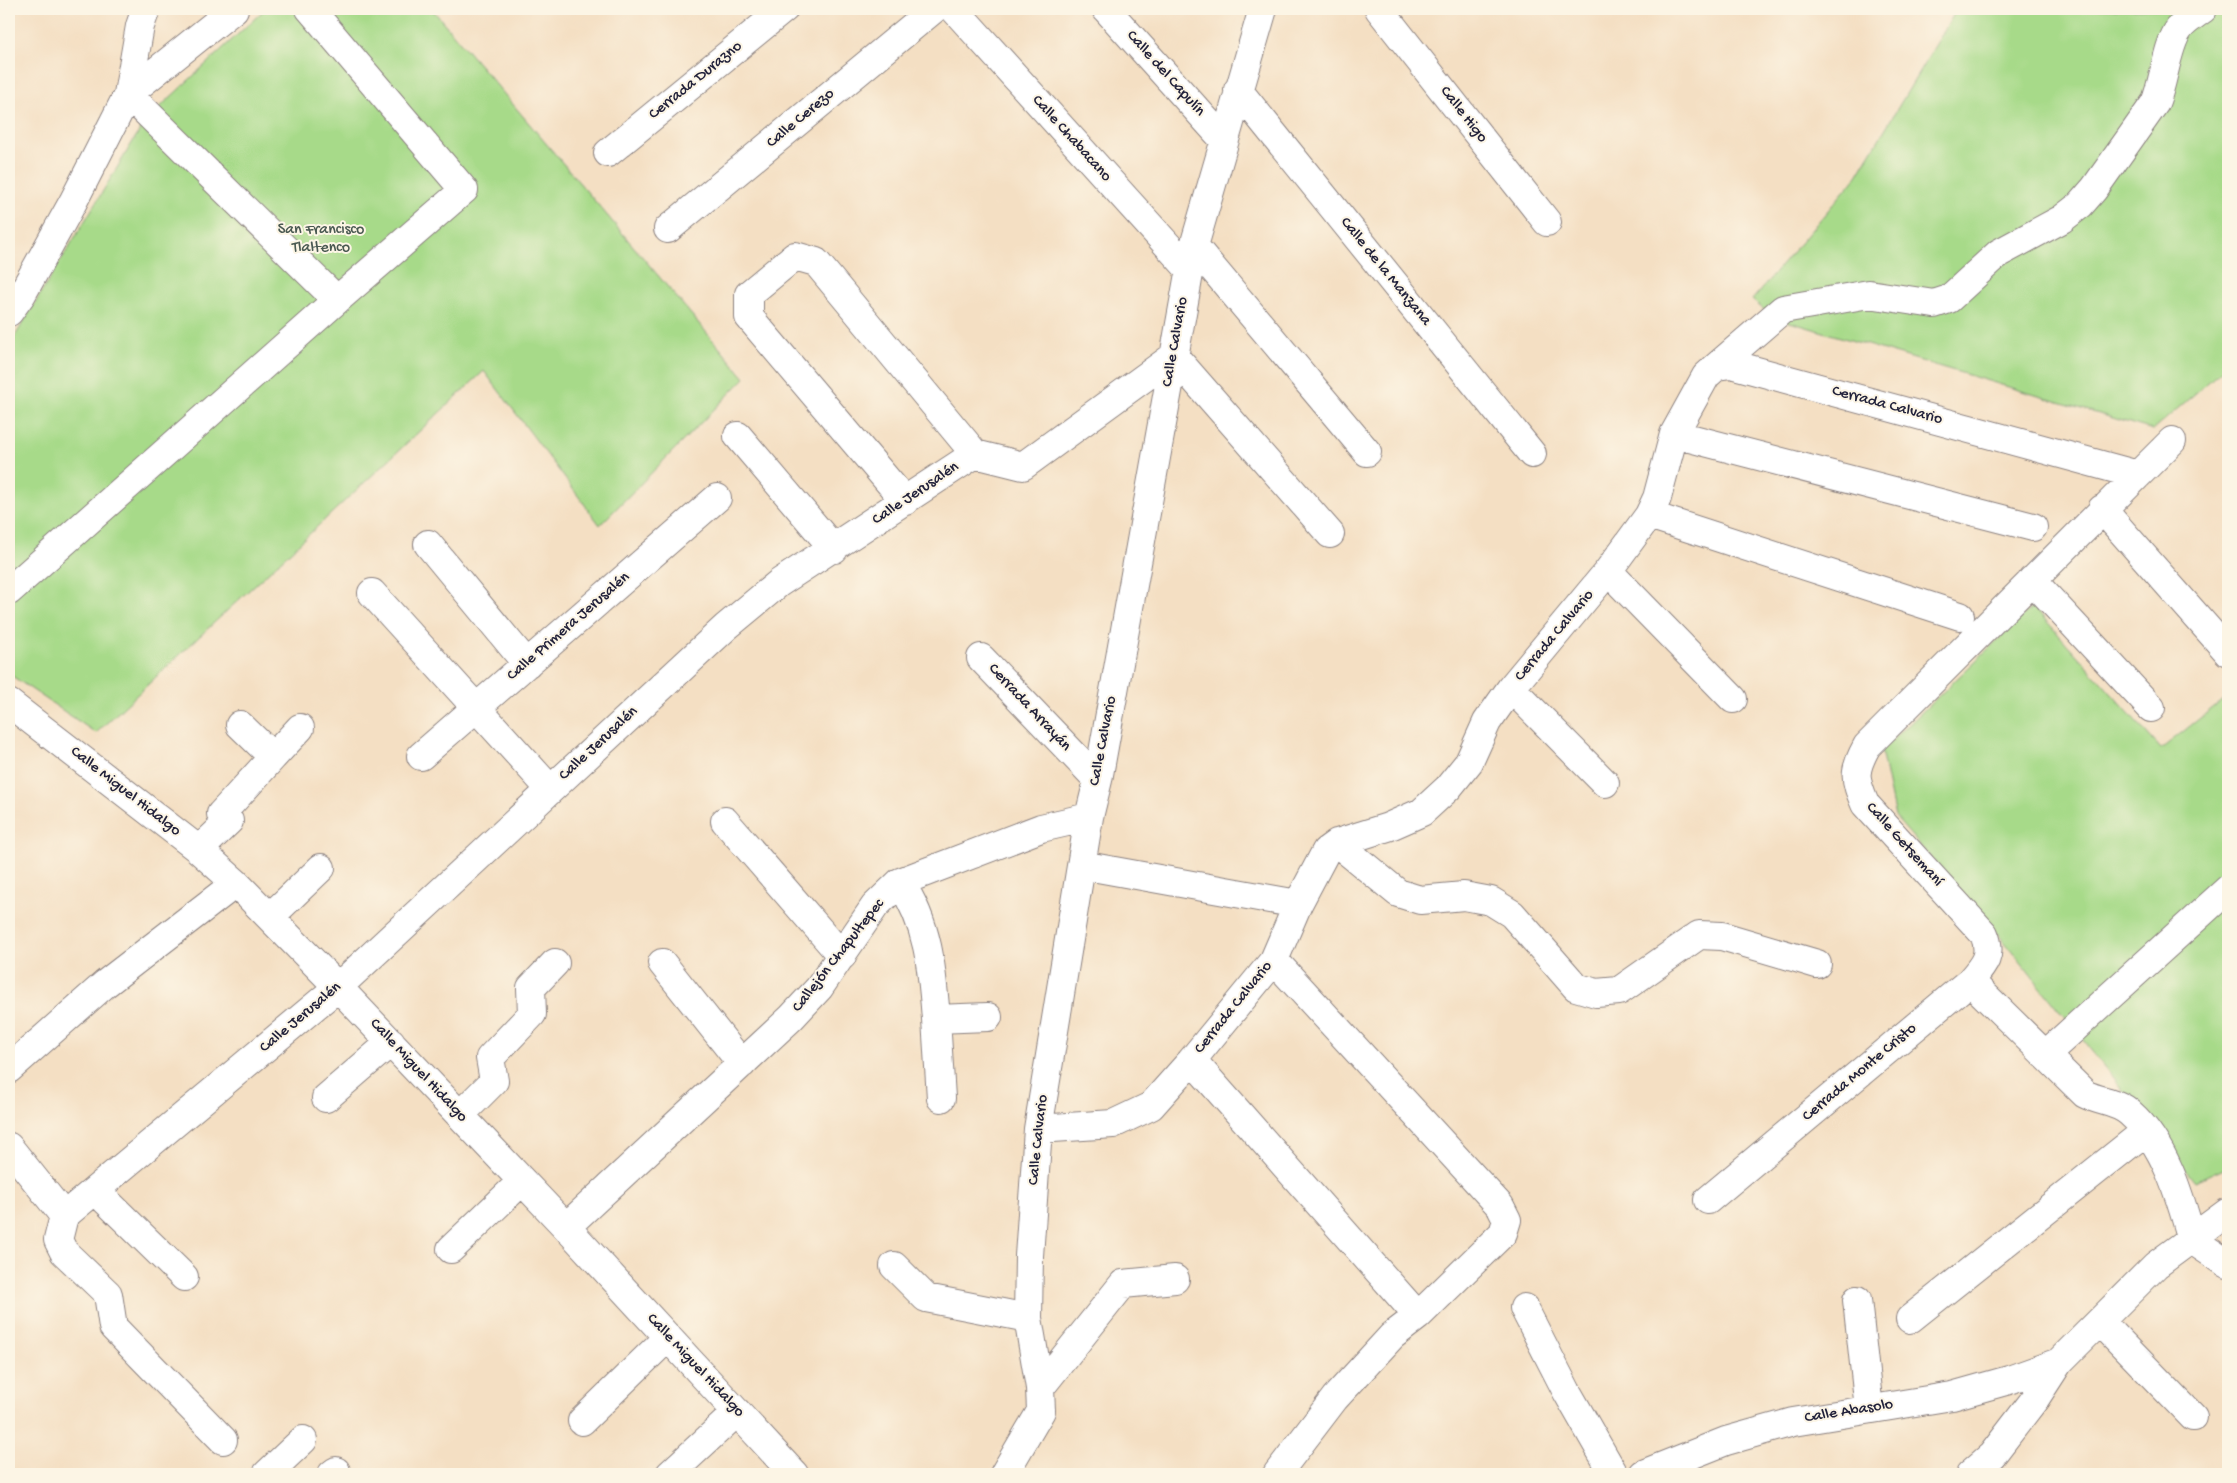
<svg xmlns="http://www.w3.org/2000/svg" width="2237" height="1483" viewBox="0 0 2237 1483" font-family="'Gochi Hand',sans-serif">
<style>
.green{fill:#a7da89;stroke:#647e62}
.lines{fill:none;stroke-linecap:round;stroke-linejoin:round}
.minor-casing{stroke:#8b807f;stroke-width:30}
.minor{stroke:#fff;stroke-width:28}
.labels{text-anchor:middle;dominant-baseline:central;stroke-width:4;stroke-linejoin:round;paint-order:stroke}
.street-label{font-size:16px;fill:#22223b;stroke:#fcf5e5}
.park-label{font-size:16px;fill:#4a5952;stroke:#fcf5e5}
</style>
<rect width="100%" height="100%" fill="#fcf5e5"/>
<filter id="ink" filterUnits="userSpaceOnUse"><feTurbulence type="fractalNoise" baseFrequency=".02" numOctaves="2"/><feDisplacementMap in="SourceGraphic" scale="10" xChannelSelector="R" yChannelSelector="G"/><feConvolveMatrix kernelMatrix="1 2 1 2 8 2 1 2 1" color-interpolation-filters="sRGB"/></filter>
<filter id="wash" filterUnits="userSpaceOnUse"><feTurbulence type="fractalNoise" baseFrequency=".0096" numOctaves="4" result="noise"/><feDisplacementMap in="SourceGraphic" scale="20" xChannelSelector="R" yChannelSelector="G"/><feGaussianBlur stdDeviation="1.12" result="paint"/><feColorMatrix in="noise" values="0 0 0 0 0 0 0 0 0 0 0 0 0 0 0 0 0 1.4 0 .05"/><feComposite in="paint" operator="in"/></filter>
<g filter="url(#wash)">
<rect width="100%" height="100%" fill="#f4dfc3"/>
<path class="green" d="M265 9H432L745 378 600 525 484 371 96 733 9 674V346L146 120Z
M1957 9H2228V365L2153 430 1773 317 1752 300 1857 176Z
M2033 606 2161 749 2228 696V1166L2195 1181 2008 946 1895 817 1881 751Z"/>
</g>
<g filter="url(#ink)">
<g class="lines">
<g class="minor-casing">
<path id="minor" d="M310 9 464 190 337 300
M954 9 1189 269
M1106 9 1224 140
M1379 9 1547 222
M1238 90 1532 454
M608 153 784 9
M668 229 934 9
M1194 246 1367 452
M9 312 22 294 73 202 128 94 234 9
M1717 366 1783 309 1869 294 1934 304 1949 299 1999 253 2062 219 2080 205 2094 189 2155 103C2164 82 2167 45 2179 29 2185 21 2195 15 2203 9
M1674 434 2033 527
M738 436 834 549
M905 501 749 317V294L795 256 816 262 975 454
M2102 509 2228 652
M1649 515 1960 616
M428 544 527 664
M1608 571 1733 699
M2032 580 2151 708
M9 591 337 300 128 94 140 26 146 9
M372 593 550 789
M981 658 1098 780
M1511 688 1605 783
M9 703 199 850 236 883 338 987 566 1227 794 1474
M421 756 717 498
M273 757 300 728
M725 821 842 956
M1337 843 1398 893 1420 900 1464 896 1491 901 1512 914 1576 987 1596 993 1619 991 1699 935 1722 936 1817 964
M199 850 229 821 221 814 273 757 240 725
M1081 865 1298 904
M900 882C929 925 932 969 936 1019
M270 917 321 868
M1274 960 1500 1206 1507 1220 1503 1233 1418 1316 1392 1336 1335 1398 1277 1474
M662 963 742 1064
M1970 981 2085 1094C2100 1102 2117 1101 2130 1113 2165 1144 2180 1196 2192 1240L2228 1264
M2045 1055 2228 889
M1192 1060 1418 1316
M9 1069 105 984 236 883
M326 1098 391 1042
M941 1098 936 1019 988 1017
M460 1115 494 1081 490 1058 532 1014 531 988 555 963
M1038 1129 1113 1124 1151 1106 1192 1060 1274 960 1298 904 1326 851 1337 843 1388 827 1422 812 1448 788 1469 762 1487 722 1511 688 1608 571 1649 515 1657 498 1674 434 1706 376 1717 366 1731 364 2138 475
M9 1147 64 1216 58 1240 64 1252 108 1294 113 1327 223 1440
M95 1190 184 1277
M1708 1200 1970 981C1984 965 1993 955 1984 934L1865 804C1854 778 1853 771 1867 746L2172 441
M64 1216 338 987 726 627 779 583 975 454 1023 466 1174 356 1330 534
M566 1227 791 1018 819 988 875 906 900 882 1041 828 1089 817
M451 1249 522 1181
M894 1266 926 1298 1028 1318
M1857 1300 1869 1409
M1524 1308 1567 1392 1614 1474
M1910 1319 2146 1131
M2100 1321 2193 1417
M1040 1388 1123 1284 1175 1279
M582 1421 668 1337
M267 1474 303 1440
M332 1474 336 1471
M670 1474 737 1412
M1004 1474 1041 1411 1040 1388 1028 1318 1029 1256 1038 1129 1089 817 1098 780 1194 246 1263 9
M1643 1474 1726 1441 1793 1422 1952 1396 2009 1380 2059 1362
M1970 1474 1992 1455 2035 1399 2059 1362 2156 1265 2228 1212"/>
</g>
<use href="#minor" class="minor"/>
</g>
</g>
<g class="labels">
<g class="street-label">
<text transform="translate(1165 74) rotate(48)">Calle del Capulín</text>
<text transform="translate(696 81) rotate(-39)">Cerrada Durazno</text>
<text transform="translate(1463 115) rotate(52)">Calle Higo</text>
<text transform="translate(801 119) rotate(-40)">Calle Cerezo</text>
<text transform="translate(1071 139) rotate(48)">Calle Chabacano</text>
<text transform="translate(1385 272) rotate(51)">Calle de la Manzana</text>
<text transform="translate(1176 342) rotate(-80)">Calle Calvario</text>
<text transform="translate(1887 406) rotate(15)">Cerrada Calvario</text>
<text transform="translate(916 494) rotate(-34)">Calle Jerusalén</text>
<text transform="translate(569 627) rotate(-41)">Calle Primera Jerusalén</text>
<text transform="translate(1555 636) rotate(-50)">Cerrada Calvario</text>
<text transform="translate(1029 708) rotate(47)">Cerrada Arrayán</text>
<text transform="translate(1104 741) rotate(-79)">Calle Calvario</text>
<text transform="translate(599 744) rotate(-43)">Calle Jerusalén</text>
<text transform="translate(125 792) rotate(38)">Calle Miguel Hidalgo</text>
<text transform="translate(1904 845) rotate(48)">Calle Getsemaní</text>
<text transform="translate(839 956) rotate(-52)">Callejón Chapultepec</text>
<text transform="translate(1234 1008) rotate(-51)">Cerrada Calvario</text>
<text transform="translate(301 1018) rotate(-40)">Calle Jerusalén</text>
<text transform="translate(418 1071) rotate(47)">Calle Miguel Hidalgo</text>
<text transform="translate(1860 1073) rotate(-40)">Cerrada Monte Cristo</text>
<text transform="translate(1039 1140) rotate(-84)">Calle Calvario</text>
<text transform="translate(695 1366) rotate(47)">Calle Miguel Hidalgo</text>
<text transform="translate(1849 1412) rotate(-9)">Calle Abasolo</text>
</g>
<g class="park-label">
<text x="321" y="230">San Francisco<tspan x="321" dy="18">Tlaltenco</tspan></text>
</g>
</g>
<rect width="2237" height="1483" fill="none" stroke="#fcf5e5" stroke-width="30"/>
</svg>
